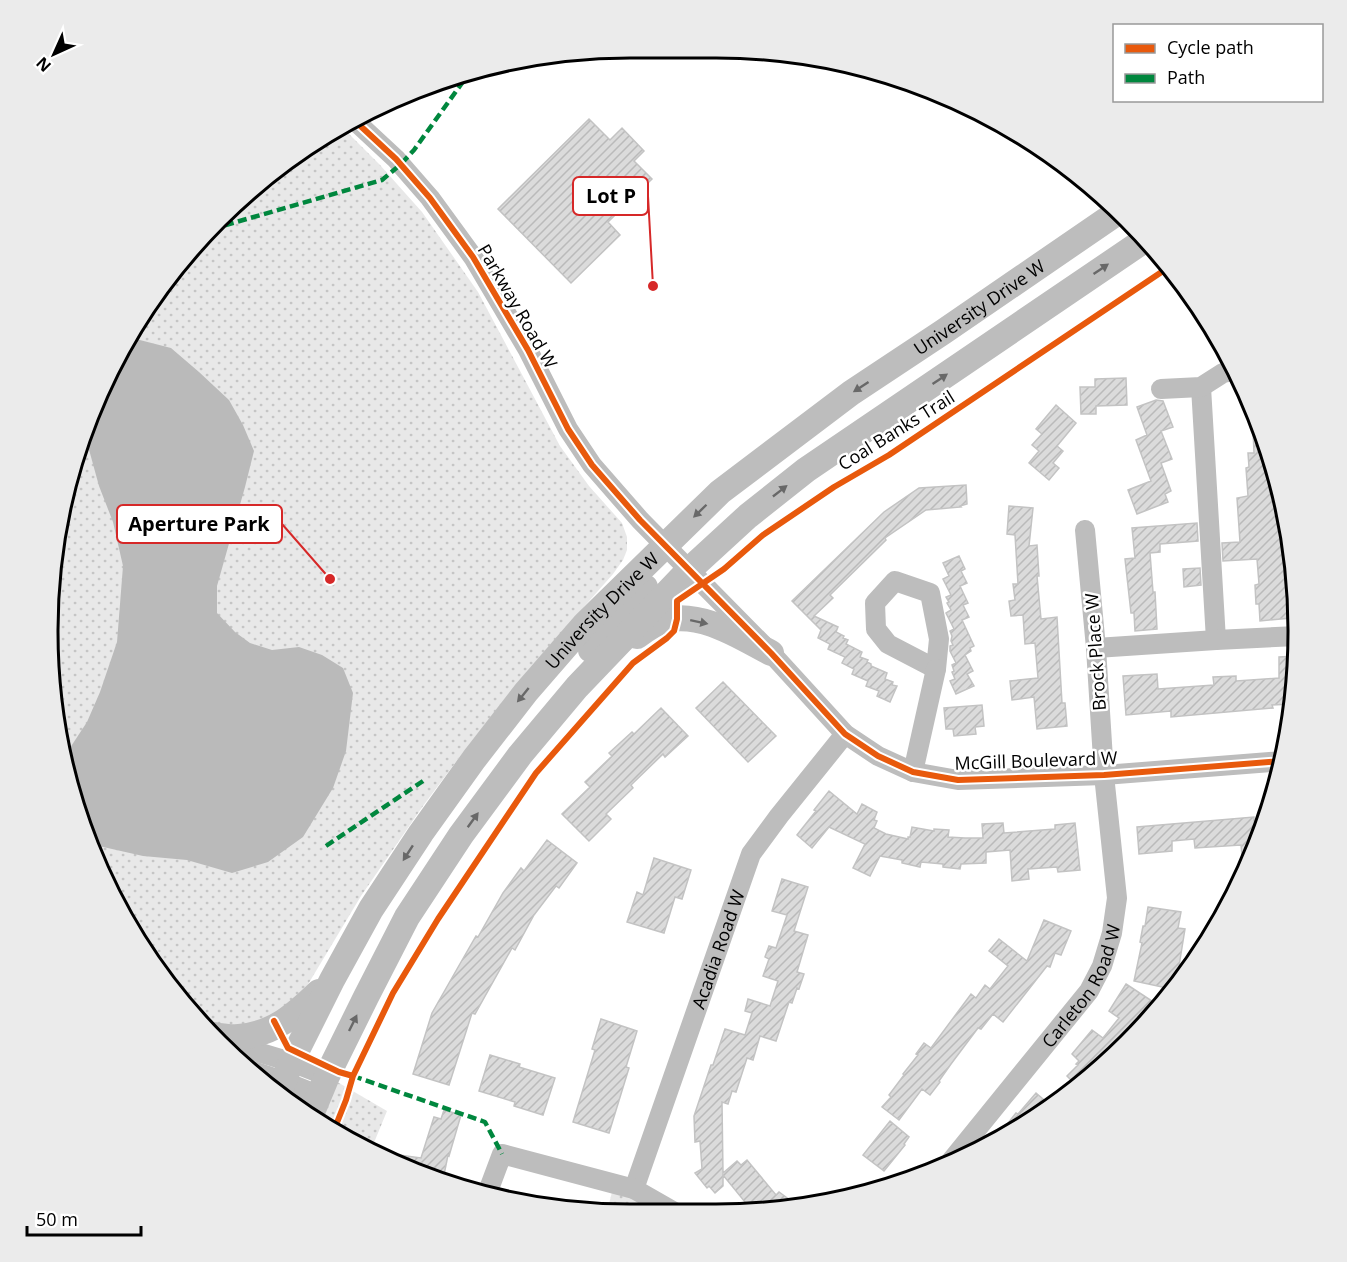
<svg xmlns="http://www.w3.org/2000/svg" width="1347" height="1262" viewBox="0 0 1347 1262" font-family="'Open Sans',sans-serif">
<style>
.park{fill:url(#park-dots)}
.water{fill:#bababa}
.building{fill:url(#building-hatch);stroke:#c3c3c3;stroke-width:1.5}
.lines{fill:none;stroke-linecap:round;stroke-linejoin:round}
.minor{stroke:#bdbdbd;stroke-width:20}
.major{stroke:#bdbdbd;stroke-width:26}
.quiet{stroke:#00873e;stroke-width:4.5;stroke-dasharray:9 4.5;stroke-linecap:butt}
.cycleway-casing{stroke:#fff;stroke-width:10}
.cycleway{stroke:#e8590c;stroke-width:6}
.oneway{fill:#686868}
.labels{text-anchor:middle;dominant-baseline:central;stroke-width:5;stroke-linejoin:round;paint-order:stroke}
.street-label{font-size:18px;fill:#000;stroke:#fff}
.rim{fill:none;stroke:#000;stroke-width:3}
.leader{fill:none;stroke:#d62828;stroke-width:2}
.callout-dot{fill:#d62828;stroke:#fff;stroke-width:2}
.callout{fill:#fff;stroke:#d62828;stroke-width:2}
.callout-label{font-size:20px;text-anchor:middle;font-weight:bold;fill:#000}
</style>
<defs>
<pattern id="park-dots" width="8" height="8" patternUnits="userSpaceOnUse" patternTransform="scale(1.5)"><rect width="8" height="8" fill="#e8e8e8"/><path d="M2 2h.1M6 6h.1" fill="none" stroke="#c5c5c5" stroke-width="1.8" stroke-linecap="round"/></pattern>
<pattern id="building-hatch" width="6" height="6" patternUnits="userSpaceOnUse" patternTransform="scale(1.5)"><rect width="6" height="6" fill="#dbdbdb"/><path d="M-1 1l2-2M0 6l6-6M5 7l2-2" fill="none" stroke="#bababa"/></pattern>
</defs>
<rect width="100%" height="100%" fill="#fff"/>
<path class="park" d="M342 127 380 165 422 212 478 292 560 446 589 486 622 523 627 537V550L623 560 613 574 529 669 470 743 423 806 361 896 307 986 294 1003 259 1026 205 1027 146 955 92 854 53 707 49 593 68 480 108 373 192 247 276 168Z
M327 1076 387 1111 371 1150 310 1117Z
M614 1184 657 1202 654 1213 631 1214 607 1212Z"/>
<path class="water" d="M132 338 171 348 199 372 229 400 243 425 254 451 245 487 217 586V613L235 632 250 643 272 650 299 647 322 655 343 668 353 693 346 751 333 788 303 837 268 862 232 873 187 860 143 856 90 844 66 754 87 722 100 692 117 642 123 566 113 522 99 486 85 435 108 373Z"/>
<path class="building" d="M589 119 610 140 622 128 644 151 634 161 652 179 608 222 620 235 571 283 498 209Z
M1126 378 1127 405 1096 406V414H1081L1080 387H1095V379Z
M1156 400 1163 401 1173 427 1161 431 1172 459 1161 463 1171 491 1165 494 1168 502 1137 514 1128 490 1151 481 1136 440 1147 435 1137 407Z
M1056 405 1076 423 1057 446 1063 451 1053 463 1059 468 1049 480 1029 463 1039 451 1032 445 1042 434 1036 429Z
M1252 408 1268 443 1278 488 1279 499 1281 498 1282 526 1280 529 1285 582 1287 599H1289L1291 618 1260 621 1259 604H1256L1255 585 1259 584 1257 559 1223 561 1222 543 1240 542 1237 498 1248 496 1246 468 1249 467 1248 453H1254Z
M966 485 967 504 960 506 961 507 926 510 885 538 886 540 830 595 833 598 814 616 838 627 836 632 844 636 843 638 848 640 846 644 862 652 860 657 868 660 867 662 871 664V666L887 673 885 679 893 682 892 685 897 686 890 702 877 696 879 691 866 686 868 681 852 674 854 669 842 663 845 657 828 649 830 644 818 638 821 630 792 601 884 512 919 488Z
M1009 506 1033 508 1029 546 1037 545 1039 576H1037L1041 619 1057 617 1062 703H1065L1067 726 1037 729 1034 697 1012 700 1010 681 1038 678 1035 643 1025 644 1023 615 1011 616 1009 601 1015 600 1013 584H1018L1015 535 1007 534Z
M1197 523 1198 541 1160 544V552L1150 553 1153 592H1155L1157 629 1135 631 1134 613H1131L1125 559 1135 558 1132 528Z
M959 556 965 569 961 571 967 583 960 586 968 603 963 605 969 617 962 620 974 646 970 648 971 651 965 655 973 671 967 674 974 686 956 694 950 681 955 679 952 672 954 671 952 665 956 663 950 651V646L953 645 951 641 952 636 950 631 954 629 946 613 951 610 947 603 949 602 946 597 951 595 943 579 949 576 943 563Z
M1200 568 1201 585 1184 587 1183 569Z
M1297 656 1298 669 1292 704 1272 705 1273 708 1171 717V711L1126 715 1123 676 1157 674 1158 689 1214 685 1213 677 1236 676V681L1279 678V657Z
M723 682 776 736 748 762 696 708Z
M982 705 984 726 975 727 976 734 954 736 953 729H946L944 708Z
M661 708 688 736 665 757 663 754 631 785 633 788 606 814 611 819 589 841 562 814 590 787 585 782 612 756 609 753 632 732 634 734Z
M829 791 857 814 862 804 877 812 874 820 877 821 874 828 886 834 908 839V837H910L912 827 934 831V829L949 830 948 837 965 838H983L982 824 1003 823 1004 833 1055 829V825L1075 823 1080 870 1058 872 1057 867 1028 869 1029 879 1012 881 1010 850 986 852V863L961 864 960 869 943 867V864L921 862 920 867 902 863V860L880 856 870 876 853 868 865 844 829 827 812 848 797 835 816 811 814 810Z
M1254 817V821H1265L1244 876 1241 845 1195 848 1194 839 1172 841V851L1139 854 1137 827Z
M547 840 577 863 559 888 556 886 534 915 515 950 512 948 475 1014 472 1013 449 1085 413 1074 432 1013 457 969 476 936 478 937 503 893 521 868 524 871Z
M654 858 691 870 682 899 675 897 664 933 627 922 637 892 643 895Z
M782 879 808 887 794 931 808 935 797 972 804 974 799 989 797 988 792 1003 789 1002 776 1041 760 1036 753 1060 747 1058 736 1092 732 1091 728 1104 722 1102 723 1173 737 1161 741 1165 747 1160 776 1195 779 1192 790 1200 782 1209 756 1210 745 1202 723 1175V1186L715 1193 709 1186 707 1188 695 1173 702 1169 700 1141 695 1142 694 1116 711 1065H713L725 1029 745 1035 752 1013 745 1011 748 999 770 1006 778 981 763 976 769 959 765 957 769 946 776 948 787 915 772 911Z
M1148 907 1181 912 1178 928 1185 929 1178 972 1176 971 1172 989 1134 981 1142 943 1140 942 1143 926H1145Z
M1044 920 1071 931 1061 955 1055 953 1050 967 1047 966 1003 1022 993 1014 981 1029 978 1028 951 1064 939 1081 940 1082 930 1095 922 1089 899 1120 882 1107 891 1097 889 1095 904 1075 903 1074 918 1055 916 1054 924 1043 931 1048 971 994 976 998 985 985 990 989 1008 966 989 951 999 939 1027 961Z
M1126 984 1155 1003 1138 1030 1101 1069 1077 1086 1067 1076 1078 1065 1076 1064 1079 1061 1072 1054 1092 1030 1103 1038 1119 1018 1109 1011Z
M601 1019 637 1031 626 1067 629 1068 609 1133 573 1122 595 1050 592 1049Z
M490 1055 520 1064 519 1067 555 1078 543 1115 514 1106 515 1102 479 1091Z
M1036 1093 1050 1105 1008 1136 993 1142 1016 1113 1018 1114Z
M444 1110 461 1115 449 1156 448 1155 443 1180 408 1170 378 1153V1152L421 1158 434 1117 441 1119Z
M890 1121 909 1137 904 1144 905 1145 884 1171 863 1155Z"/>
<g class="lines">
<g class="minor">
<path d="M354 120 396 159 430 198 473 257 528 350 568 429 592 465 640 520 771 653 845 734 878 756 913 772 958 780 1104 775 1283 761"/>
<path d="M1201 387 1216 640"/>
<path d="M1161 389 1201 387 1223 373 1235 371"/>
<path d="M895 581 930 593 939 639 936 669 888 644 876 629 875 603Z"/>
<path d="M1096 648 1216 640 1297 636"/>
<path d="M913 772 936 669"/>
<path d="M221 1041 291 1062 327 1076"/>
<path d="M253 1071 283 1081 318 1095"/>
<path id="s1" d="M951 1161 1089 991 1102 966 1112 933 1117 898 1104 775 1096 648 1085 530"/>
<path id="s2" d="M634 1189 751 854 779 816 845 734"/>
<path d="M487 1194 502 1154 634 1189 676 1213"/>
</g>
<g class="major">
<path d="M637 636C645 630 655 623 665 620 702 611 740 637 771 653"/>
<path d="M591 650 645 587"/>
<path d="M212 1035C221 1036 231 1038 239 1037 274 1034 295 1015 319 992"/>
<path id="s3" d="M279 1093 291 1062 332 980 371 909 421 833 474 759 526 692 585 624 720 492 851 393 943 332 1118 212"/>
<path d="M310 1117 327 1076 366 997 407 917 461 835 520 755 577 687 688 571 748 516 806 470 1146 239"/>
</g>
<path class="quiet" d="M212 229 382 180 401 164 414 150 467 76
M326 846 423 781
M353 1076 485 1122 502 1154"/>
<g class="cycleway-casing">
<path id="cycleway" d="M354 120 396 159 430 198 473 257 528 350 568 429 592 465 640 520 771 653 845 734 878 756 913 772 958 780 1104 775 1283 761
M274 1021 288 1048 339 1072 353 1076
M334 1130 346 1100 353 1076 393 993 438 919 536 773 633 663 667 638 674 631 677 619V601L724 569 763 535 834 487 889 455 1169 267"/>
</g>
<use href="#cycleway" class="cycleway"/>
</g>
<defs><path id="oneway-solid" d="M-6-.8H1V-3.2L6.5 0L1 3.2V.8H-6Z" transform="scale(1.5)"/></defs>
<g class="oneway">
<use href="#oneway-solid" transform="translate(1101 269) rotate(-34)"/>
<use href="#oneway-solid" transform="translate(940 379) rotate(-34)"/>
<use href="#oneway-solid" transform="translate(861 387) rotate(147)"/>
<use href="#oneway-solid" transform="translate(780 491) rotate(-38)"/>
<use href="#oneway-solid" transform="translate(700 511) rotate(136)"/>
<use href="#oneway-solid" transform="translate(699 622) rotate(12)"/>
<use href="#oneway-solid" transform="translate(523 695) rotate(129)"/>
<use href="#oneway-solid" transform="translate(473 820) rotate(-54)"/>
<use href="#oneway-solid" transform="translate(408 853) rotate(123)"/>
<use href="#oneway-solid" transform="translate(353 1023) rotate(-64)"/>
</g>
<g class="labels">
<g class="street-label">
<text transform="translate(518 306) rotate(60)">Parkway Road W</text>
<text stroke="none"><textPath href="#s3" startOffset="1070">University Drive W</textPath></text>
<text transform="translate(896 430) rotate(-32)">Coal Banks Trail</text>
<text stroke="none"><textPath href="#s3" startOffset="584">University Drive W</textPath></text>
<text transform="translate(1095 652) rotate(-94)">Brock Place W</text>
<text transform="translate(1036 760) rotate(-2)">McGill Boulevard W</text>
<text stroke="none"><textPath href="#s2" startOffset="254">Acadia Road W</textPath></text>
<text stroke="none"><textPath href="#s1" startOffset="220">Carleton Road W</textPath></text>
</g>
</g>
<path d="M0 0H1347V1262H0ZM630 58H716A572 572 0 0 1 1288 630V632A572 572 0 0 1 716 1204H630A572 572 0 0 1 58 632V630A572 572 0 0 1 630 58Z" fill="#ebebeb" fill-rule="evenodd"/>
<path class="rim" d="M630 58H716A572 572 0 0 1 1288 630V632A572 572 0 0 1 716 1204H630A572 572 0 0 1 58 632V630A572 572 0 0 1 630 58Z"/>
<path class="leader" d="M653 286L648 196M330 579L282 524"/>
<g class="callout-dot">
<circle cx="653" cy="286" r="6"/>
<circle cx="330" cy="579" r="6"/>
</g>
<g class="callout">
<rect x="573" y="177" width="75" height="38" rx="6"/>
<rect x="117" y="505" width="165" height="38" rx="6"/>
</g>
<g class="callout-label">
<text x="611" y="203">Lot P</text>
<text x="199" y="531">Aperture Park</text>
</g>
<rect x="1113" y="24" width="210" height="78" fill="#ffffff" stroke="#999999" stroke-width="1.5"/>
<rect x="1125" y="44" width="30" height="9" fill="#e8590c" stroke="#999999" stroke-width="1.5"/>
<text x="1167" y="54" font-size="18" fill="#000000">Cycle path</text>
<rect x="1125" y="74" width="30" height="9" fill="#00873e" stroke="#999999" stroke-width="1.5"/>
<text x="1167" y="84" font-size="18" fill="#000000">Path</text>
<g transform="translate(54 54) rotate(225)" stroke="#ffffff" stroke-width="4.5" paint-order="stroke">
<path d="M0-4.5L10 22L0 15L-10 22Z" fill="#000000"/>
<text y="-9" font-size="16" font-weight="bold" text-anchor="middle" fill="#000000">N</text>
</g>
<path d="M27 1226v9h114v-9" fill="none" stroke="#000000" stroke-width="3"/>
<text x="36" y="1226" font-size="18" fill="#000000" stroke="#ffffff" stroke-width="4.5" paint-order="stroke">50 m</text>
</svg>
